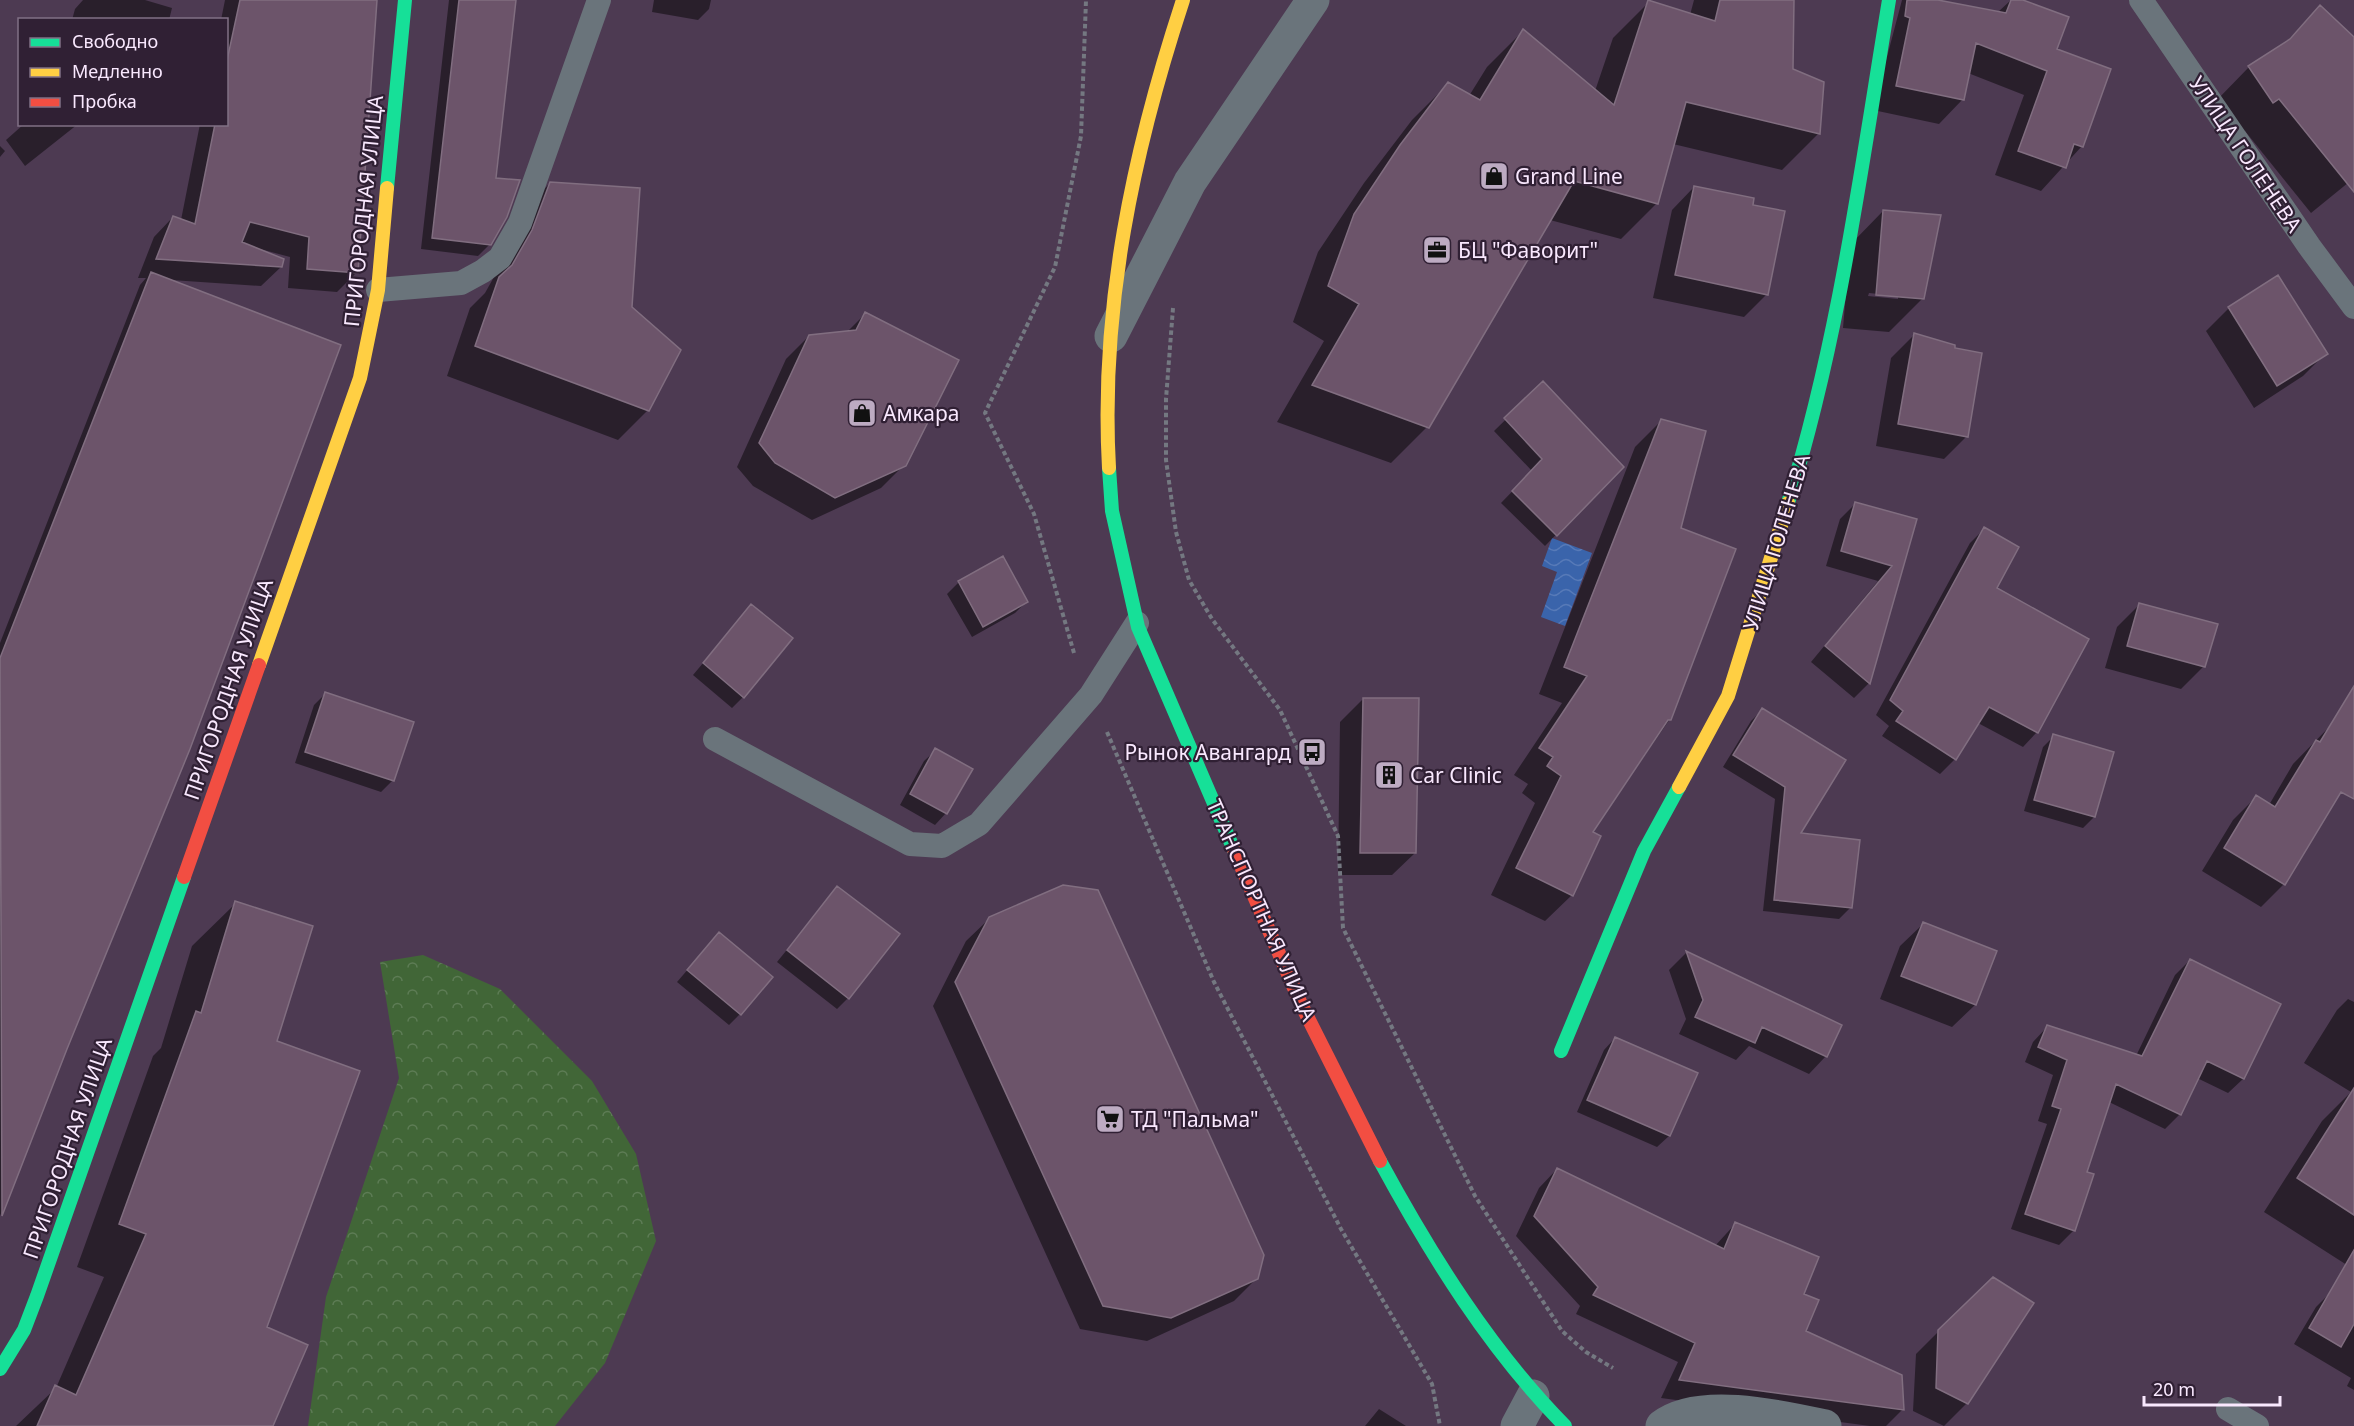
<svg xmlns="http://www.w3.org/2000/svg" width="2354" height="1426" viewBox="0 0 2354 1426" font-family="'Noto Sans',sans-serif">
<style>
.forest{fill:url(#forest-crowns)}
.water{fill:url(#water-waves)}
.shadow{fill:#0007;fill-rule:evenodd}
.building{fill:#6c546a;stroke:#816e80;stroke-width:1.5}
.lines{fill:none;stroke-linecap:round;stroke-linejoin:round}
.path{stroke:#747881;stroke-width:4;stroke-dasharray:4.5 3;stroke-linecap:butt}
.lane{stroke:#6a747b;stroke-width:24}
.street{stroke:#6a747b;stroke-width:33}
.fast{stroke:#16e098;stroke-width:14}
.slow{stroke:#ffcf43;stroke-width:14}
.jam{stroke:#f24e42;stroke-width:14}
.labels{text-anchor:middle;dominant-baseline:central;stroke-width:4.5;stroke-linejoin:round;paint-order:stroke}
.street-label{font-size:21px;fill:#f9e8fe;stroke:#302034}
.poi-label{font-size:21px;fill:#f9e8fe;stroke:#302034;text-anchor:start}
</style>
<defs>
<pattern id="forest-crowns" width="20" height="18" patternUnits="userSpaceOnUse" patternTransform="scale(1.5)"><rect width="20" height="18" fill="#416637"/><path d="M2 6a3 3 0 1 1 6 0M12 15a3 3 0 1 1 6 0" fill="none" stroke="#5d7c55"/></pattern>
<pattern id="water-waves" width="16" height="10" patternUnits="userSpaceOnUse" patternTransform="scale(1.5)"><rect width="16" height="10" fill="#3a64ab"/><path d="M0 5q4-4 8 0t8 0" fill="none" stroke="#577ab8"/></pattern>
</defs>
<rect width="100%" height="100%" fill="#4d3a52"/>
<path class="forest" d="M423 955 500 989 592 1081 636 1154 656 1241 605 1363 555 1426H308L326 1297 399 1078 380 962Z"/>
<path class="water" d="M1552 538 1592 553 1565 626 1541 617 1557 572 1542 566Z"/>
<path class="shadow" d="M83 0H145L172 8 169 20H72L75 9Z
M225 0H376L357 272 337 292 288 288 290 257 260 249 281 267 261 286 171 280 65 1048 0 1216V643L140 285 146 278H138L154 237 173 217 181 220 200 124H226V20H221Z
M449 0H514L490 244 478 256 421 249Z
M654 0H711L709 9 698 20 652 12Z
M1694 0H1792V70L1822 83 1818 134 1782 170 1673 144 1657 203 1621 239 1550 220 1427 427 1391 463 1277 422 1324 341 1293 322 1318 252 1364 183 1412 120 1448 84 1469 96 1487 67 1523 31 1595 91 1613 38 1649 2 1690 15Z
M1902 0H1931L1997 13 2011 0H2019L2055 50 2082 146 2041 191 1995 175 2024 95 1968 73 1963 99 1939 124 1873 110Z
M2320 7 2354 68V178L2311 213 2245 131 2239 135 2216 101 2249 67 2282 46Z
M24 124H78L25 166 6 140Z
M0 146 5 151 0 157Z
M550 183 630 308 648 410 618 440 447 376 470 308 485 293 503 261 521 213Z
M1694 187 1751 206 1767 294 1744 317 1653 298 1672 210Z
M1883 211 1922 299 1889 332 1843 328 1850 245ZM1869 293 1898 296V299L1868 296Z
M2277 277 2326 353 2303 376 2254 408 2206 331 2229 308Z
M865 314 904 465 881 488 812 520 753 486 737 467 786 359 809 336 847 332Z
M1914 335 1967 436 1944 459 1876 446 1891 358Z
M1543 383 1622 467 1545 546 1501 503 1532 471 1494 431Z
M1661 421 1680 529 1670 719 1591 833 1572 895 1545 921 1491 895 1535 803 1522 793 1528 784 1514 775 1562 703 1539 694 1635 447Z
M1855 504 1915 520 1869 683 1854 698 1811 662 1878 581 1826 566 1840 519Z
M1984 529 1995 589 2037 732 2023 747 1978 723 1955 759 1940 774 1882 736 1889 726 1876 715 1970 543Z
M1003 558 1026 602 1015 613 972 637 947 594 959 582Z
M2140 604 2204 666 2181 689 2105 668 2117 627Z
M751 606 743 697 732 708 693 675Z
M325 694 393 780 381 792 295 763 314 705Z
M1363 699 1415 853 1392 875H1338L1340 722Z
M1762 710 1844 761 1799 835 1851 907 1839 919 1763 911 1775 799 1723 767 1751 721Z
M2334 722 2354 735V768L2284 884 2261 907 2202 871 2233 820 2256 797 2269 805 2293 764Z
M2054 736 2094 817 2083 828 2024 811 2043 747Z
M936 750 946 813 935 825 900 805 924 761Z
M837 888 848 998 837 1009 777 962Z
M236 903 276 1042 265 1328 269 1426H16L56 1388 104 1277 77 1267 153 1056 161 1048 192 946Z
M990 918 1257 1278 1234 1301 1147 1341 1080 1329 933 1006 966 941Z
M1923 924 1995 952 1975 1005 1952 1027 1880 999 1900 946Z
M708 946 740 1014 729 1025 677 982Z
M1686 953 1840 1026 1826 1056 1809 1074 1749 1046 1736 1060 1679 1034 1686 1019 1669 970Z
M2190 960 2279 1004 2243 1079 2228 1093 2197 1078 2180 1114 2165 1129 2109 1102 2085 1173 2074 1230 2059 1245 2011 1229 2047 1124 2038 1121 2053 1075 2025 1062 2033 1042 2047 1027 2136 1056 2175 975Z
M2348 999 2354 1002V1263L2350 1267 2264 1212 2322 1121 2351 1092 2304 1063 2337 1010Z
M1615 1038 1696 1073 1669 1136 1657 1147 1577 1112 1604 1050Z
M1557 1169 1715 1246 1736 1223 1802 1294 1804 1332 1903 1409 1886 1426H1870L1661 1398 1678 1362 1576 1314 1580 1306 1516 1236 1539 1188Z
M2332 1291 2354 1304V1390L2347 1386 2351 1378 2294 1344 2316 1307Z
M1939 1331 1967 1403 1944 1426 1913 1411 1916 1354Z
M1379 1409 1406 1426H1365Z"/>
<path class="building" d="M240 0H377L358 273 307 269 309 237 250 222 242 242 284 259 282 267 156 259 173 216 195 224 215 124H226V65Z
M459 0H516L496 178 520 180 507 217 491 245 432 238Z
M1648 0 1715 21 1720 0H1794L1793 69 1824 82 1820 134 1686 102 1658 204 1574 181 1429 428 1312 385 1359 304 1328 286 1354 214 1400 145 1448 82 1480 100 1523 29 1614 105Z
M1907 0H1938L2006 13 2011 0H2023L2069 17 2057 49 2111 69 2083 147 2074 144 2066 168 2018 151 2047 71 1976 43 1964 100 1896 86 1910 18 1905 16Z
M2320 5 2354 37V192L2279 99 2273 103 2248 66 2290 39Z
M550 182 640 188 632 307 681 350 649 411 475 346 499 277 512 265 532 230Z
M1694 186 1754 198 1753 205 1785 211 1768 295 1675 275Z
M1883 210 1941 215 1924 299 1876 295Z
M151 272 341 345 190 749 67 1049 2 1216 0 658Z
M2278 275 2328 354 2277 386 2228 307Z
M865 312 959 360 906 466 835 498 775 463 759 443 809 335 856 330Z
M1914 333 1955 345V348L1982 353 1968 437 1898 424Z
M1543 381 1624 467 1557 536 1512 491 1542 459 1504 418Z
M1661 419 1706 431 1681 528 1736 549 1671 720H1668L1593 832 1601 836 1573 896 1516 868 1561 776 1547 766 1553 757 1539 748 1587 676 1564 667Z
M1855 502 1917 519 1870 684 1825 646 1892 566 1841 551Z
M1984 527 2019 547 1997 588 2089 639 2038 733 1989 707 1956 760 1896 721 1903 711 1890 700Z
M1003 556 1028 602 983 627 958 581Z
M2139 603 2218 624 2205 667 2127 646Z
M751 604 793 638 744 698 703 663Z
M2354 686V799L2341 792 2285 885 2224 848 2256 795 2275 807 2316 740 2320 742Z
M325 692 414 722 394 781 305 752Z
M1363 698H1419L1416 853H1360Z
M1762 708 1846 760 1801 833 1860 840 1852 908 1774 900 1785 787 1733 755Z
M2053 734 2114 752 2095 817 2034 800Z
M935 748 973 769 947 814 910 794Z
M1063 885 1098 890 1264 1255 1258 1279 1171 1318 1103 1306 955 982 989 917Z
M837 886 900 934 849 999 787 950Z
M235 901 313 926 277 1041 360 1071 267 1327 308 1345 273 1426H37L55 1385 76 1395 146 1234 119 1224 196 1011 201 1013Z
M1923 922 1997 951 1976 1005 1901 976Z
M719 932 773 977 741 1015 687 970Z
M1686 951 1842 1025 1827 1057 1762 1027 1755 1043 1695 1017 1703 1000Z
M2190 959 2281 1004 2244 1079 2207 1061 2181 1115 2116 1084 2087 1172 2094 1174 2075 1231 2025 1214 2061 1109 2052 1106 2067 1060 2038 1047 2047 1025 2142 1056Z
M1615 1037 1698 1073 1670 1136 1587 1100Z
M2354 1088V1215L2297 1178Z
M1557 1168 1724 1249 1735 1222 1819 1257 1804 1294 1819 1300 1806 1331 1902 1375 1904 1410 1679 1380 1695 1343 1593 1295 1598 1287 1534 1216Z
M2354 1250V1324L2341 1347 2309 1328Z
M1993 1277 2034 1303 1968 1404 1936 1388 1938 1330Z"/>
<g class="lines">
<path class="path" d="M1173 308 1166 399V460L1176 532 1189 580 1212 619 1280 710 1338 836 1343 928 1475 1196 1562 1331 1586 1352 1613 1368
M1074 653 1034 514 985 413 1055 267 1081 136 1086 0
M1107 732 1214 982 1341 1229 1432 1384 1440 1426"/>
<path class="lane" d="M2141 0 2309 246 2354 307
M378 290 461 283 483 271 500 258 520 223 599 0
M715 739 910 844 942 846 979 824 1091 695 1137 623
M2228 1409 2257 1426"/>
<path class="street" d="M1111 336 1190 182 1313 0
M1517 1426 1533 1396
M1662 1426C1699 1397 1783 1417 1825 1426"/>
<path class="fast" d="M387 188 405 0
M1109 468 1112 511 1138 627 1234 850
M1788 503C1839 339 1861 169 1889 0
M1561 1051 1644 851 1679 787
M1380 1161C1431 1255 1490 1350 1565 1426
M0 1369 24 1330 37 1296 184 877"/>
<path class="slow" d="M1109 468C1100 308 1133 152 1183 0
M259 665 360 378 378 290 387 188
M1679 787 1728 696 1788 503"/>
<path class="jam" d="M1234 850 1301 1004 1380 1161
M184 877 259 665"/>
</g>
<defs>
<g id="shop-square" transform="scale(1.5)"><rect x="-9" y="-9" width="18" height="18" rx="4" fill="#bdabc2" stroke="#302034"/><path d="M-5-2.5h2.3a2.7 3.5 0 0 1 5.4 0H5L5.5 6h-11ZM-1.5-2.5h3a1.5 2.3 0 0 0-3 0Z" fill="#111"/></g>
<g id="office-square" transform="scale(1.5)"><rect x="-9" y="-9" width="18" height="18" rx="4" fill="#bdabc2" stroke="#302034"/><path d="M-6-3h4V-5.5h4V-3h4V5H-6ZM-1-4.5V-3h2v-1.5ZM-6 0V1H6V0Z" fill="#111"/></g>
<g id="bus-square" transform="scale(1.5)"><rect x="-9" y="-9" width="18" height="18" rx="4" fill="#bdabc2" stroke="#302034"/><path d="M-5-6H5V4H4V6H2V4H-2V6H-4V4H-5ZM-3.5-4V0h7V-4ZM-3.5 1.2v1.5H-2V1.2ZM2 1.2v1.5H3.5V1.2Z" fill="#111"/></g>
<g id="building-square" transform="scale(1.5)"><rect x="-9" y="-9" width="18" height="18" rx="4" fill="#bdabc2" stroke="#302034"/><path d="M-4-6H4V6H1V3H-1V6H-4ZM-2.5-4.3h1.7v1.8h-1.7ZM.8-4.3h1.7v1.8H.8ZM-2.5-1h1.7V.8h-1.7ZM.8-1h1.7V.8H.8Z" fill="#111"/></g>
<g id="supermarket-square" transform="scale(1.5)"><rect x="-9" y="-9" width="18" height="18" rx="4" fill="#bdabc2" stroke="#302034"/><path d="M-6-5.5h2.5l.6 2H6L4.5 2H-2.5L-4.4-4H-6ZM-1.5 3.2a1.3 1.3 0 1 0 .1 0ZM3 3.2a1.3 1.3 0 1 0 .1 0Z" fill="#111"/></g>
</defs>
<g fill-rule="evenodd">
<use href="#shop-square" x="1494" y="176"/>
<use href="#office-square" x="1437" y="250"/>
<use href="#shop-square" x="862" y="413"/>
<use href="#bus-square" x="1312" y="752"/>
<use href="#building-square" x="1389" y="775"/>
<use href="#supermarket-square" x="1110" y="1119"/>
</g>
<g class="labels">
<g class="street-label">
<text transform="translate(2246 154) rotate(56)">УЛИЦА ГОЛЕНЕВА</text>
<text transform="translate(363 211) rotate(-84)">ПРИГОРОДНАЯ УЛИЦА</text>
<text transform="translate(1776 542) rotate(-73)">УЛИЦА ГОЛЕНЕВА</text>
<text transform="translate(228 689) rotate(-71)">ПРИГОРОДНАЯ УЛИЦА</text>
<text transform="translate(1262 910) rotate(66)">ТРАНСПОРТНАЯ УЛИЦА</text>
<text transform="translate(67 1148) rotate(-71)">ПРИГОРОДНАЯ УЛИЦА</text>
</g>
<g class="poi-label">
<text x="1515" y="176">Grand Line</text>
<text x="1458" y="250">БЦ "Фаворит"</text>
<text x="883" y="413">Амкара</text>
<text x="1291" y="752" text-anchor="end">Рынок Авангард</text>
<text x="1410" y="775">Car Clinic</text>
<text x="1131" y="1119">ТД "Пальма"</text>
</g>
</g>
<rect x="18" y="18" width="210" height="108" fill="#302034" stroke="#807085" stroke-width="1.5"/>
<rect x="30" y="38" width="30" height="9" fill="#16e098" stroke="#807085" stroke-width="1.5"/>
<text x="72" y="48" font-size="18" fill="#f9e8fe">Свободно</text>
<rect x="30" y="68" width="30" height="9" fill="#ffcf43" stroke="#807085" stroke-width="1.5"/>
<text x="72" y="78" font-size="18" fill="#f9e8fe">Медленно</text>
<rect x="30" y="98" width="30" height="9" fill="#f24e42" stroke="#807085" stroke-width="1.5"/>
<text x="72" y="108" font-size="18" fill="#f9e8fe">Пробка</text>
<path d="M2144 1396v9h136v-9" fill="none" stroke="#f9e8fe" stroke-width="3"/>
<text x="2153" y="1396" font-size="18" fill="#f9e8fe" stroke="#302034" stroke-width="4.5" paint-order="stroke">20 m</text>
</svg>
